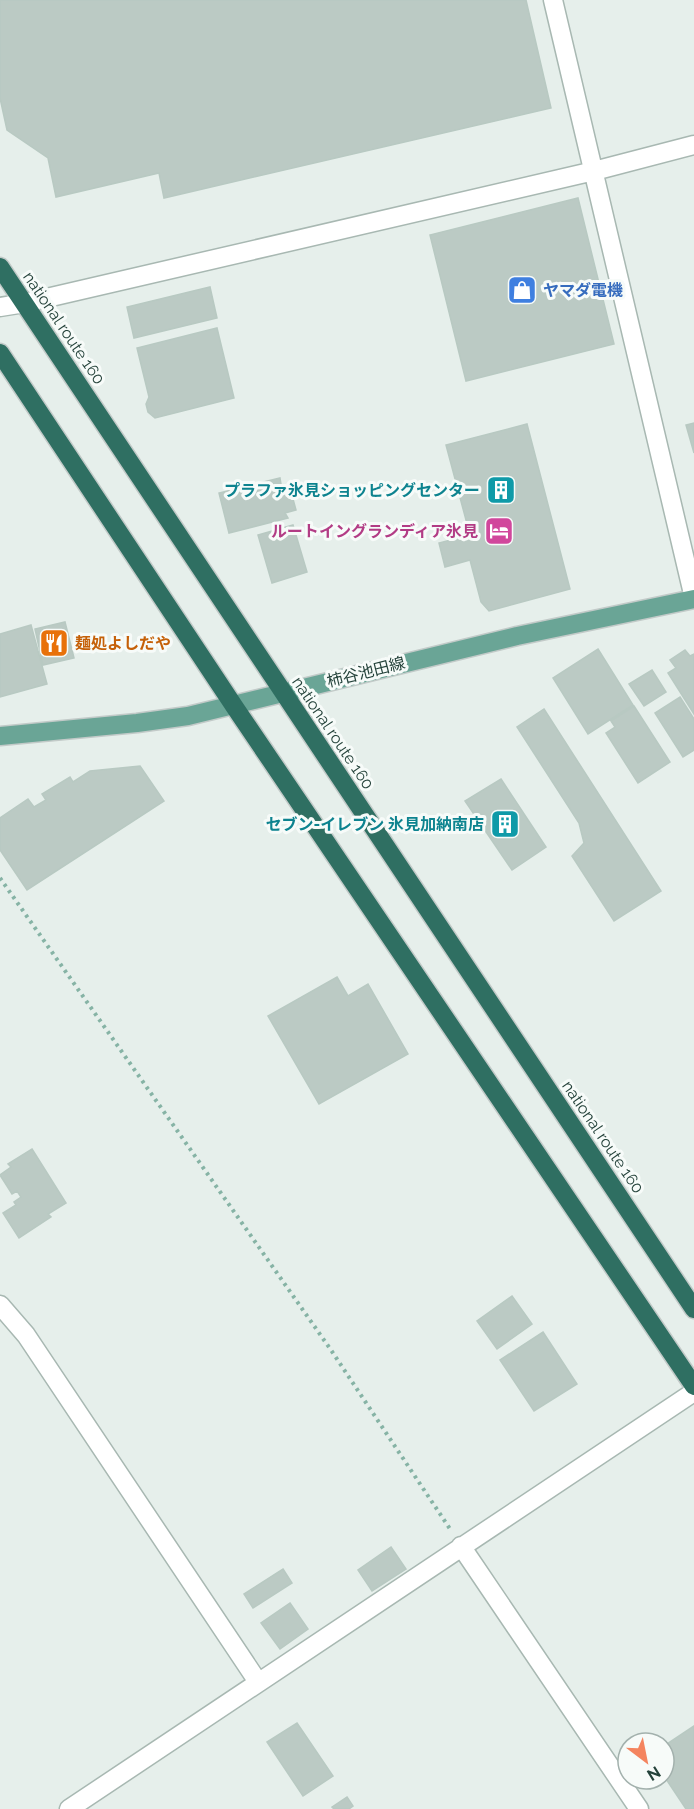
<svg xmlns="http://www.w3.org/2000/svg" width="694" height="1809" viewBox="0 0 694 1809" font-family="Raleway,'Noto Sans JP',sans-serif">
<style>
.building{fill:#bbcac4;stroke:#b8c9c2;stroke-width:1.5}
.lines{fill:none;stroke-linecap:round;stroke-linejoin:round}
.minor-casing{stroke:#a8b8b2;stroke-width:21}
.major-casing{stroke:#c2cac8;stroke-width:21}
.highway-casing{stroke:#c2cac8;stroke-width:21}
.path{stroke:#86b3a5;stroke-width:4;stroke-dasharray:3 4.5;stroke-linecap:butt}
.minor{stroke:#fff;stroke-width:18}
.major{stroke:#6aa596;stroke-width:18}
.highway{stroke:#2f6f62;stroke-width:18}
.labels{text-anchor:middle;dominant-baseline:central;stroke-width:6;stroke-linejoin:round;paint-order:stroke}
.shop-label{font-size:16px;font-weight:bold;fill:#366cbe;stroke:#f7fbf9;text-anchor:start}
.street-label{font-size:16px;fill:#24423a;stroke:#f7fbf9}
.culture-label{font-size:16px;font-weight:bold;fill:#0d838f;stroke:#f7fbf9;text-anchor:end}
.hotel-label{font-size:16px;font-weight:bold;fill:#b23c85;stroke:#f7fbf9;text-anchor:end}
.food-label{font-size:16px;font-weight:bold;fill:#c56008;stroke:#f7fbf9;text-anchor:start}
</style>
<rect width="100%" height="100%" fill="#e6efeb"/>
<path class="building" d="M0 0H526L551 108 164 198 159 173 56 197 48 158 7 130 0 98Z
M578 198 614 344 466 381 430 235Z
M210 287 217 318 134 338 127 307Z
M217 328 234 398 155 418 148 412 146 404 149 397 137 348Z
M694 423V453L686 425Z
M527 424 570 589 489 611 481 602 470 560 445 567 439 543 470 535 446 445Z
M527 424 570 589 489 611 481 602 470 560 445 567 439 543 470 535 446 445Z
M280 478 282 490 290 488 296 510 285 513 288 518 229 533 219 493Z
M293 525 307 572 272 583 258 535Z
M65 622 74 658 43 665 35 629Z
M31 625 47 684 0 697V634Z
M598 649 633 705 588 734 553 678Z
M685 650 690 656 694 654V714L668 673 676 668 670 660Z
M652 670 666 692 644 706 629 684Z
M680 697 694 719V750L683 757 655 713Z
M634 706 670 762 638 783 606 733 615 727 611 721Z
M544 709 661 891 614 921 572 856 584 843 579 823 517 727Z
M140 766 164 801 27 890 0 850V818L28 799 34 807 46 800 42 794 70 777 73 782 90 771Z
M501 779 546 847 512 870 465 801Z
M337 977 348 996 368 984 408 1054 319 1104 268 1016Z
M32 1149 66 1203 48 1214 51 1217 19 1238 3 1213 16 1205 14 1202 21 1197 17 1191 12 1194 0 1175 11 1167 8 1164Z
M512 1296 532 1324 497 1349 477 1321Z
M543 1332 577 1384 534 1411 500 1360Z
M391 1547 406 1569 372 1591 358 1570Z
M283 1569 292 1583 253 1608 244 1594Z
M290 1603 308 1629 280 1649 261 1623Z
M297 1723 333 1776 303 1796 267 1742Z
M694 1726V1809H686L664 1776V1746Z
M347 1797 353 1806 349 1809H334L332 1807Z"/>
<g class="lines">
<g class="minor-casing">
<path id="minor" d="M553 0 694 598
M0 307 25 303 594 171 694 145
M0 1305 26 1335 258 1682
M461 1546 639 1809
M69 1809 694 1392"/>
</g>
<g class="major-casing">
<path id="major" d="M0 736 137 723 188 716 517 636 694 599"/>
</g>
<g class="highway-casing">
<path id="highway" d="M0 267 694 1309
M0 353 234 706 694 1386"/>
</g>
<path class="path" d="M0 878 331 1350 450 1529"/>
<use href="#minor" class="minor"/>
<use href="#major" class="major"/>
<use href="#highway" class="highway"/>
</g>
<defs>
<g id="shop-square" transform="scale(1.5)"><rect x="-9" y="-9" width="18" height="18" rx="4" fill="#3f7fe0" stroke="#f7fbf9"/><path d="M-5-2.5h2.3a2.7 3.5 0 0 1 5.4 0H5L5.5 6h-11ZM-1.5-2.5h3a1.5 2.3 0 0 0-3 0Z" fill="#fff"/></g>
<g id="building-square" transform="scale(1.5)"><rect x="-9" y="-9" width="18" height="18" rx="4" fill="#0f9aa8" stroke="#f7fbf9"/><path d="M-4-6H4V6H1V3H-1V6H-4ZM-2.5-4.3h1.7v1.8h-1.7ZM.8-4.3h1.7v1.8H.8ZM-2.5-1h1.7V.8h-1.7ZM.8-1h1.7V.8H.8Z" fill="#fff"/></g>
<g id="hotel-square" transform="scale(1.5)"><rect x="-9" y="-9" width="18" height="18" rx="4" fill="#d1479c" stroke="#f7fbf9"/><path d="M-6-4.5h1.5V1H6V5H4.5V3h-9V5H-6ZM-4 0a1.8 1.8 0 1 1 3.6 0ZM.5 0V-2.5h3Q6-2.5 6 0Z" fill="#fff"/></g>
<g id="restaurant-square" transform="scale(1.5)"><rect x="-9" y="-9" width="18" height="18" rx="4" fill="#e8710a" stroke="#f7fbf9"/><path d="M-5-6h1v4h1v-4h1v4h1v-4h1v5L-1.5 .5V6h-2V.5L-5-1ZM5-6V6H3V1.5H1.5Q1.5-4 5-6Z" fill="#fff"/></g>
</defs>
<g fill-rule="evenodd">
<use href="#shop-square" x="522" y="290"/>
<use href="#building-square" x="501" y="490"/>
<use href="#hotel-square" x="499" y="531"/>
<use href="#restaurant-square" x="54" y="643"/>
<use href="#building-square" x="505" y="824"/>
</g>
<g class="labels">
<g class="shop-label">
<text x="543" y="290">ヤマダ電機</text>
</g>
<g class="street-label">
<text transform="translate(64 328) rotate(56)">national route 160</text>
<text transform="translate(366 672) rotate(-14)">柿谷池田線</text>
<text transform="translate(333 733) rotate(56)">national route 160</text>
<text transform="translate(603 1137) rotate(56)">national route 160</text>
</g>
<g class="culture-label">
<text x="480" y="490">プラファ氷見ショッピングセンター</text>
<text x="484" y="824">セブン-イレブン 氷見加納南店</text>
</g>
<g class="hotel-label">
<text x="478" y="531">ルートイングランディア氷見</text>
</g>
<g class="food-label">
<text x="75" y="643">麺処よしだや</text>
</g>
</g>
<g transform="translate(646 1761) rotate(148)"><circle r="28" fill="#f7fbf9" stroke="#a3b1ad" stroke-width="1.5"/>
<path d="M0-4.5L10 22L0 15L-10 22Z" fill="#f4845f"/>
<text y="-9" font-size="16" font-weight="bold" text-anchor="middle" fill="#24423a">N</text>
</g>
</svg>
